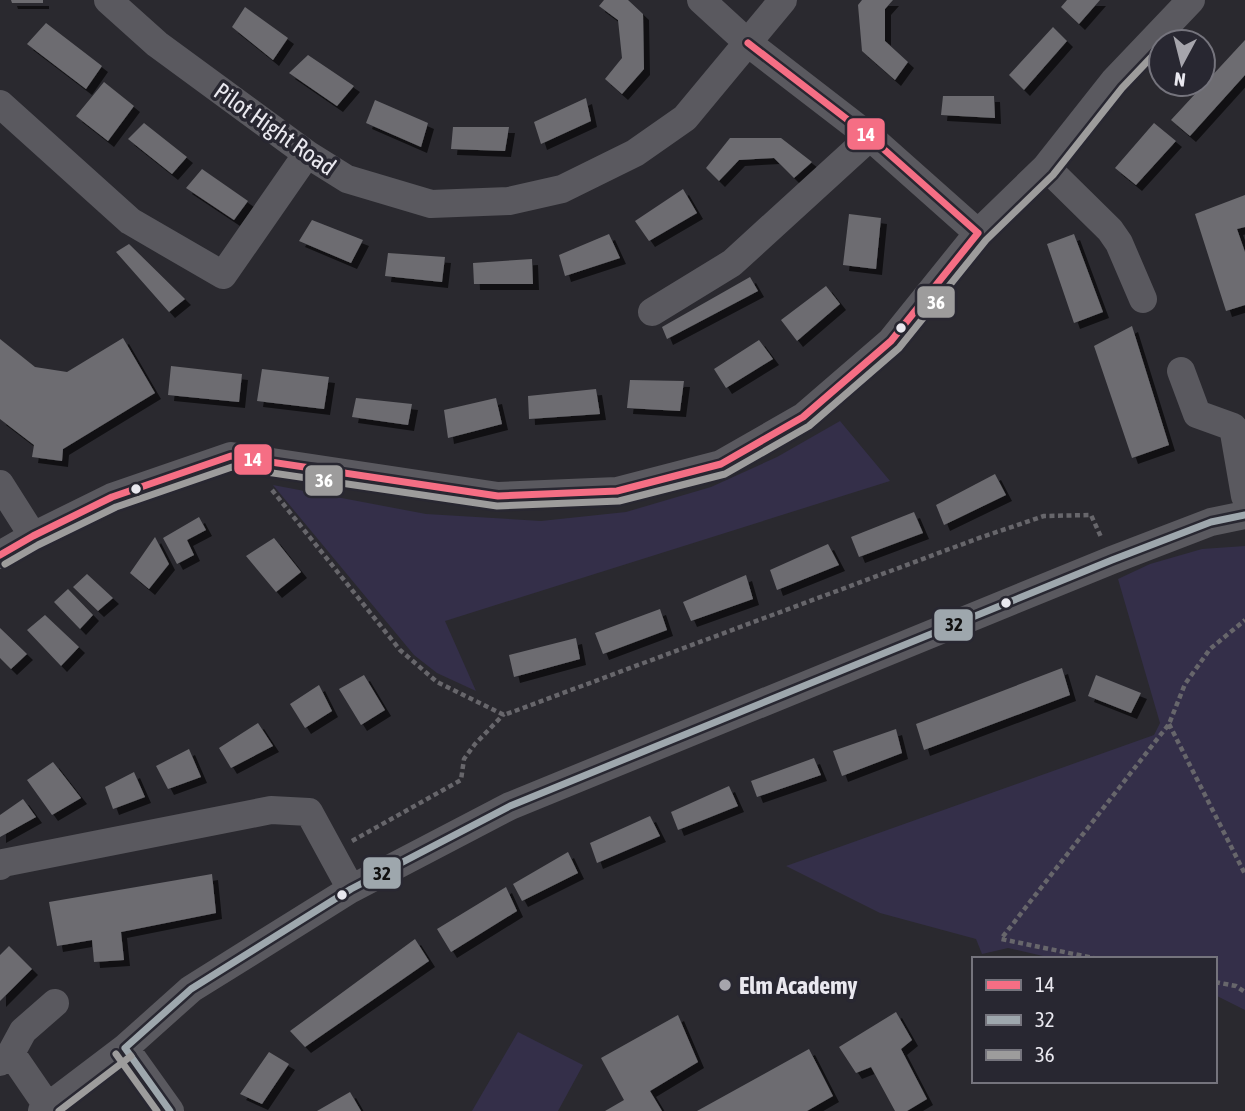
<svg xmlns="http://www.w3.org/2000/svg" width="1245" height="1111" viewBox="0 0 1245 1111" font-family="'Asap Condensed',sans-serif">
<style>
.green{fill:#342f49}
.building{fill:#6d6c71;filter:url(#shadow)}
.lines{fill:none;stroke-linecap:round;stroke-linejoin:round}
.path{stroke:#67666b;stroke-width:4.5;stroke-dasharray:5 3.5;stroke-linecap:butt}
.minor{stroke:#5a595f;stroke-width:28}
.bus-1-casing{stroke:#282731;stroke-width:12}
.bus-2-casing{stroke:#282731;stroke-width:12}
.bus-3-casing{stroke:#282731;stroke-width:12}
.bus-1{stroke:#f56e84;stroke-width:7}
.bus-2{stroke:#9ea7ad;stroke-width:7}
.bus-3{stroke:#9d9c9c;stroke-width:7}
.bus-dot{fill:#e9e8ef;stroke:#282731;stroke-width:2.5}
.poi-dot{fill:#a6a5ac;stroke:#282731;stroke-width:2.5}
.labels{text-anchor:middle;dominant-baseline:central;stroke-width:7;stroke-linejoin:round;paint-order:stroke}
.street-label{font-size:24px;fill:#e9e8ef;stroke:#282731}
.poi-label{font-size:24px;font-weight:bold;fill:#e9e8ef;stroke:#282731;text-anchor:start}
.line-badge{stroke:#282731;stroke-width:2.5}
.badge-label{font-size:19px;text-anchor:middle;font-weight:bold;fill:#fff}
.pale-badge-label{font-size:19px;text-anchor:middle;font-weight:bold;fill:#111}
</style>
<defs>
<filter id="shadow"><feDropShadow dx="6" dy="6" stdDeviation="0" flood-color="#0009"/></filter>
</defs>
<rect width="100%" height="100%" fill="#2a292f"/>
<path class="green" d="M840 421 890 481 445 621 476 691 437 673 414 655 273 485 426 514 541 521 626 512 711 487 777 457Z
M1245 546V1010L1215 995V959H1056L1008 948 982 954 976 939 880 913 786 866 1154 735 1160 723 1118 579 1150 564 1202 549Z
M518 1032 583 1065 558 1111H472Z"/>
<path class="building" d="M11 0H43V3H12Z
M604 0H628L643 14 644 69 622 94 605 79 622 58 618 20 599 6Z
M862 0H893L885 9V41L908 62 895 80 862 51 858 5Z
M1067 0H1100L1079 24 1061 7Z
M245 7 288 38 273 60 232 27Z
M46 23 102 66 86 89 27 44Z
M1053 27 1067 41 1024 90 1009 75Z
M1245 40V75L1190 136 1171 120Z
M308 55 354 86 337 106 289 73Z
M104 82 134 106 108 141 76 116Z
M943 96H994L995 118 941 115Z
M586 98 591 121 541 144 534 122Z
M375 100 428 123 421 147 366 123Z
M144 123 187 157 172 174 128 139Z
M1154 123 1176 141 1136 185 1115 168Z
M453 127H509L505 151 451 149Z
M730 138H781L812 162 794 178 774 158 739 160 719 181 706 168Z
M202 169 248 201 234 220 186 188Z
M683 189 697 213 649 241 635 221Z
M1245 195V227L1237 229 1245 252V305L1226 311 1195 214Z
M849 214 881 218 876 269 843 265Z
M312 220 363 240 351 263 299 241Z
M609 234 620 258 565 276 559 255Z
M1074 234 1103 312 1074 323 1047 244Z
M129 244 185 299 169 312 116 252Z
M388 253 445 257 442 282 385 276Z
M532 259 533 284H474L473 263Z
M750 277 758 291 667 339 662 327Z
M826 286 840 304 797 341 781 320Z
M1132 326 1169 445 1132 458 1094 346Z
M123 338 155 393 63 449 62 461 32 457 34 445 0 419V339L35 367 67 372Z
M759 340 773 359 726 388 714 369Z
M171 366 242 374 239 402 168 395Z
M262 369 329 377 324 409 257 401Z
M630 380 684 381 680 411 627 408Z
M596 389 600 414 529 419 528 396Z
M356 398 412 404 408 425 352 417Z
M496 398 502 424 448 438 444 410Z
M995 474 1006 495 944 525 936 505Z
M914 512 923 533 859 557 851 537Z
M199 517 206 530 187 540 194 555 177 564 163 538Z
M155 537 169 564 149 589 130 573Z
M274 538 301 572 276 592 246 556Z
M828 544 839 565 777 590 770 570Z
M87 574 113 598 98 611 73 587Z
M746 575 753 599 691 621 683 602Z
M68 589 93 615 80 629 54 602Z
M660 609 667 630 603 654 595 633Z
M45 615 79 647 61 666 27 630Z
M0 628 27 654 11 669 0 658Z
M576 638 580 659 514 677 509 655Z
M1062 668 1070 695 924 750 916 724Z
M364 675 385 710 361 725 339 689Z
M1096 675 1141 693 1131 713 1088 696Z
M319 685 332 711 305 728 290 704Z
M258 723 273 746 231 768 219 748Z
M896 729 902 753 842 776 833 751Z
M189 749 201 777 168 789 156 766Z
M814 758 821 775 757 797 751 781Z
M53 762 81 798 52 815 27 780Z
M134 772 145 797 113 809 105 787Z
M729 786 738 806 678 830 671 812Z
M23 799 36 817 0 837V815Z
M650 816 660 836 597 863 590 843Z
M568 852 578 873 522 901 513 884Z
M212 874 216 913 121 932 124 960 94 962 92 940 57 946 49 902Z
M506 887 517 911 451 952 437 929Z
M415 939 429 961 305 1047 290 1031Z
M9 946 32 969 0 1001V955Z
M896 1012 912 1040 901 1049 927 1099 907 1111H895L871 1067 856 1073 839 1047Z
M678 1015 698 1062 650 1091 662 1111H605L624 1100 601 1058Z
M809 1049 833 1096 807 1111H697Z
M269 1052 289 1064 262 1104 240 1094Z
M350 1092 361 1111H317Z"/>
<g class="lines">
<path class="path" d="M272 490 400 650 437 682 504 715 979 538 1044 516 1091 515 1101 537
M1169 724 1245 874
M352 841 461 780 464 759 475 744 504 714
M1098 959 1001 939 1169 724 1185 684 1210 649 1245 620
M1215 982 1236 986 1245 992"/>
<path class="minor" d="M108 0 157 44 307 154 347 179 431 204 509 201 562 189 635 153 685 118 783 0
M701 0 748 43 870 137 978 233
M0 104 130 221 223 275 307 154
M1046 167 1110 230 1119 243 1143 299
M652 312 732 263 870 137
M1181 371 1197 414 1233 427 1245 496
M0 484 33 536
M0 555 33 536 112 497 231 456 498 496 617 491 721 464 803 417 891 341 978 233 1046 167 1114 81 1191 0
M0 866 3 863 271 810 309 812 351 889
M125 1048 170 1111
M11 1053 23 1031 55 1003
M0 1062 11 1053 48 1107
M42 1111 125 1048 191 989 351 889 510 806 1112 560 1211 522 1245 515"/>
<g class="bus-1-casing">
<path id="bus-1" d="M748 43 870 137 978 233
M0 555 33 536 112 497 231 456 498 496 617 491 721 464 803 417 891 341 978 233"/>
</g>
<g class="bus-2-casing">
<path id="bus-2" d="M125 1048 191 989 351 889 510 806 1112 560 1211 522 1245 515
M125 1048 170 1111"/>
</g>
<g class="bus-3-casing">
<path id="bus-3" d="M5 564 38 545 116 507 232 467 497 506 619 501 725 474 809 426 899 348 986 240 1053 175 1122 88 1161 47
M116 1054 157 1111
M59 1111 131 1056"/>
</g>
<use href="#bus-1" class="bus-1"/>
<use href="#bus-2" class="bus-2"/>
<use href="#bus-3" class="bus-3"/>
</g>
<g class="bus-dot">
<circle cx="901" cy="328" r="6"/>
<circle cx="136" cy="489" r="6"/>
<circle cx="1006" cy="603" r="6"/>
<circle cx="342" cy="895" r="6"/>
</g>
<circle class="poi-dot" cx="725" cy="985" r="7"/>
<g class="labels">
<g class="street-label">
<text transform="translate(275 129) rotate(35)">Pilot Hight Road</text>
</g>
<g class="poi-label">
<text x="739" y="985">Elm Academy</text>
</g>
</g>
<g class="line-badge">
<rect x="846" y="117" width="40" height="34" rx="7" fill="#f56e84"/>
<rect x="916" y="285" width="40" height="34" rx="7" fill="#9d9c9c"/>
<rect x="233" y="443" width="40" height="33" rx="7" fill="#f56e84"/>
<rect x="304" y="464" width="40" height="33" rx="7" fill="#9d9c9c"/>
<rect x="933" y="608" width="41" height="34" rx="7" fill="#9ea7ad"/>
<rect x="362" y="856" width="40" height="34" rx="7" fill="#9ea7ad"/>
</g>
<g class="badge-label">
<text x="866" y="141">14</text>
<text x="936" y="309">36</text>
<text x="253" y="466">14</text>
<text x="324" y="487">36</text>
</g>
<g class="pale-badge-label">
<text x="954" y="631">32</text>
<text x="382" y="880">32</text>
</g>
<rect x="972" y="957" width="245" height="126" fill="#282731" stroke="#75747d" stroke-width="2"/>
<rect x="986" y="980" width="35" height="10" fill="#f56e84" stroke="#75747d" stroke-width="2"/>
<text x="1035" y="992" font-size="21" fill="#e9e8ef">14</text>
<rect x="986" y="1015" width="35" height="10" fill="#9ea7ad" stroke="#75747d" stroke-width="2"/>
<text x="1035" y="1027" font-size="21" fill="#e9e8ef">32</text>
<rect x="986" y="1050" width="35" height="10" fill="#9d9c9c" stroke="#75747d" stroke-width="2"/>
<text x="1035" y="1062" font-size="21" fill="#e9e8ef">36</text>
<g transform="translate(1182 63) rotate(187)"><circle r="33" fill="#282731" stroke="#75747d" stroke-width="2"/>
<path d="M0-5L12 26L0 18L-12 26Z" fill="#a6a5ac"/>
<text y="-10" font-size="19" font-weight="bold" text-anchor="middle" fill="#e9e8ef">N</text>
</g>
</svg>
